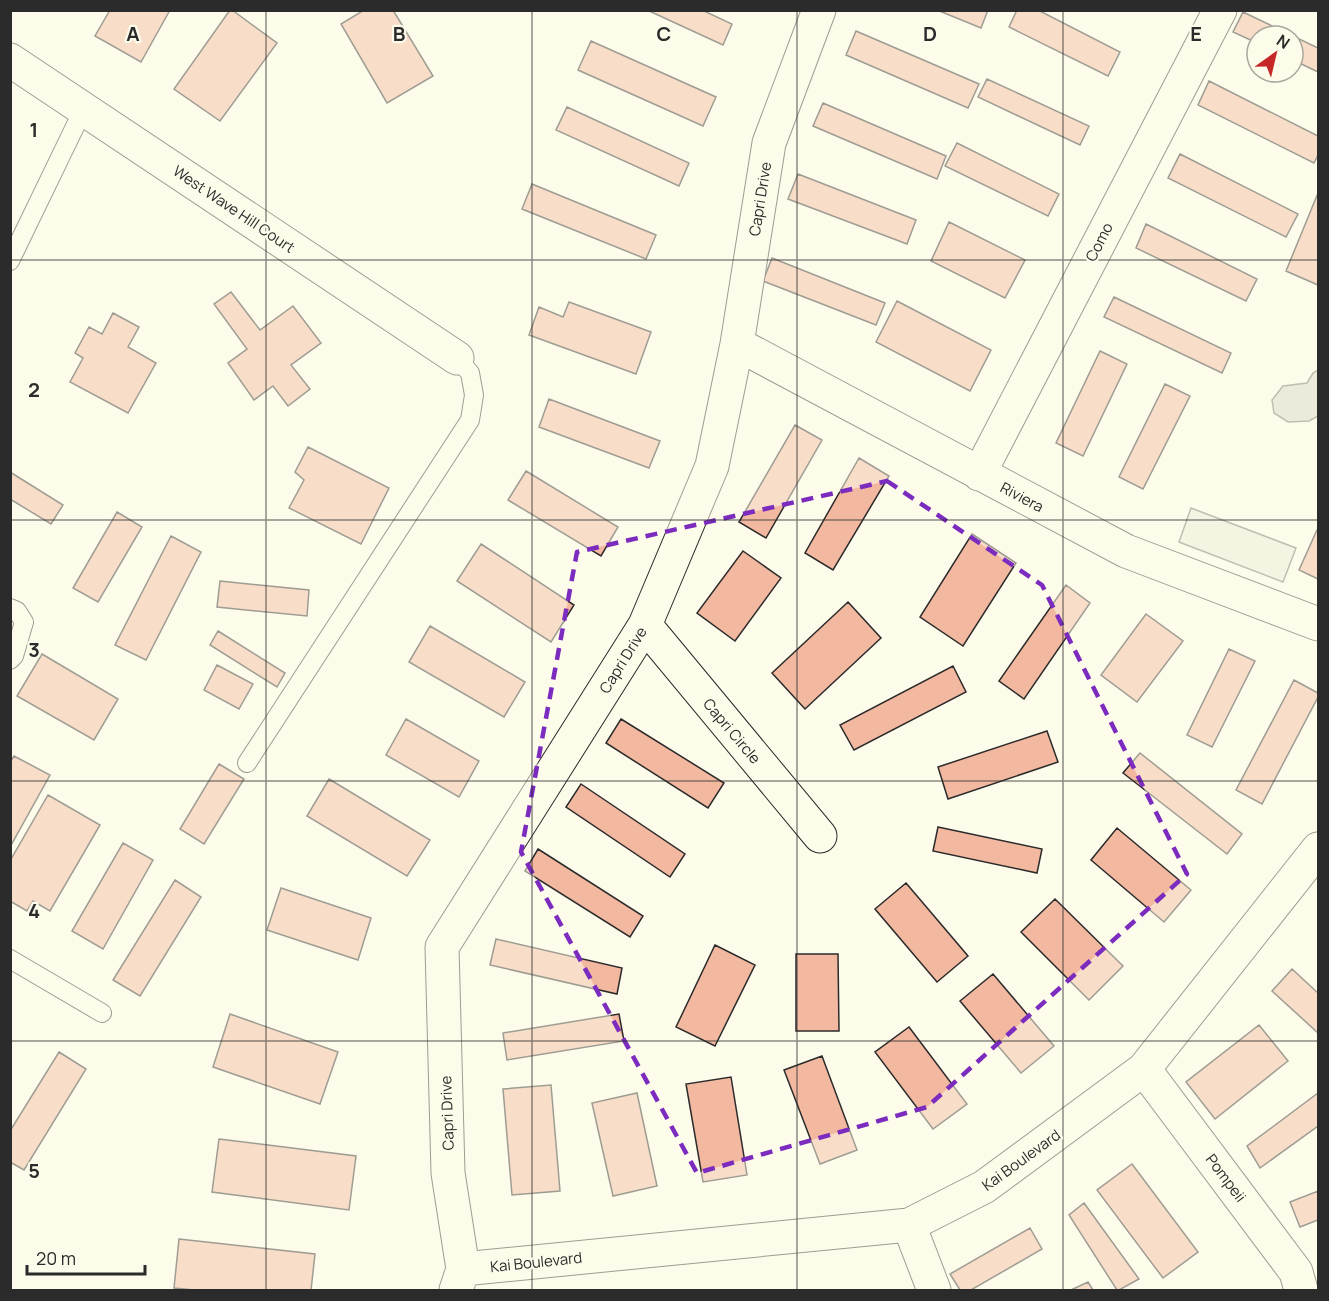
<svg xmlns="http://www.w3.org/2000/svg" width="1329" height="1301" viewBox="0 0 1329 1301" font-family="Manrope,sans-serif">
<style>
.parking{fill:#eceadb;stroke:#74746e;stroke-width:1.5}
.water{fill:#d8d7c9;stroke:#74746e;stroke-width:1.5}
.building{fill:#f2b8a0;stroke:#2b2b2b;stroke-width:1.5}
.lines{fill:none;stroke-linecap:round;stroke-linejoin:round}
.service-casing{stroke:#2b2b2b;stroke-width:20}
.minor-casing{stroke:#2b2b2b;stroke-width:35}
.service{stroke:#fdfbea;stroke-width:18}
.minor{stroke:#fdfbea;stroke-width:33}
.marked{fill:none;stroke:#7b2cbf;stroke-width:4.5;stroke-dasharray:12 8;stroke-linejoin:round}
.grid{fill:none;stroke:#2b2b2b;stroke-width:1.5;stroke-opacity:0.55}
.labels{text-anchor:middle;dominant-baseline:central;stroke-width:4.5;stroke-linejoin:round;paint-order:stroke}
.street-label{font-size:15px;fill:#2b2b2b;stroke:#fdfbea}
.grid-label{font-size:20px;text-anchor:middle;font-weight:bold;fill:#2b2b2b;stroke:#fdfbea;stroke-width:4.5;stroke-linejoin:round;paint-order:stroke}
</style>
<rect width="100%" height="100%" fill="#fdfbea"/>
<path class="parking" d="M1191 508 1296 548 1283 582 1179 542Z"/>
<path class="water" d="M1318 370V416L1309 421 1288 422 1274 413 1272 400 1283 386 1307 383 1313 373Z"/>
<path class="building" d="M110 10H170L141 62 95 36Z
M230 10H232L277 43 220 121 174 89Z
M364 10H393L433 76 387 103 341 24Z
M647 10H702L732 24 723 45Z
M937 10H988L981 28Z
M1017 10H1038L1120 52 1108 76 1009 27Z
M1243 12 1318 48V72L1293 60V36H1257V43L1233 32Z
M856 31 979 84 968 108 846 55Z
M591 41 716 97 703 126 578 70Z
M987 79 1089 126 1080 145 978 97Z
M1209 81 1318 136V155L1314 163 1198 105Z
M823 103 946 156 937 179 813 126Z
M567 107 689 163 679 186 556 130Z
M957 143 1059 194 1048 216 945 166Z
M1180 154 1298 214 1286 237 1168 178Z
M798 174 916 220 907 244 788 199Z
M532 184 656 235 646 259 522 209Z
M1318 193V285L1286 271Z
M949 222 1025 260 1005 298 931 261Z
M1146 224 1257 279 1246 301 1136 248Z
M772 258 885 303 876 325 763 281Z
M231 292 260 330 293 306 321 343 291 365 310 389 288 406 273 386 254 400 228 363 247 349 214 304Z
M1114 297 1231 353 1222 373 1104 317Z
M897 301 991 350 970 391 876 342Z
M569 302 651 332 636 374 529 335 539 307 563 317Z
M113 313 139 327 128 347 156 363 128 413 70 382 83 358 75 353 89 327 102 334Z
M1100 351 1127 364 1083 456 1056 443Z
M1165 384 1190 396 1143 489 1119 477Z
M549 399 660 441 649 468 539 427Z
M795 425 822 440 766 538 739 522Z
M308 447 389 488 361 544 289 508 304 480 295 472Z
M859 458 889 476 833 570 805 553Z
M526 471 618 527 601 556 508 500Z
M10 472 63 505 51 524 10 499Z
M117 512 142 527 98 602 73 588Z
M1317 530H1318V579L1299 570Z
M972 534 1016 563 963 646 920 617Z
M171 536 201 552 146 660 115 645Z
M481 544 574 605 551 642 457 581Z
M743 551 781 578 735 641 697 613Z
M220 581 309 590 307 616 217 607Z
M1066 585 1090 603 1024 699 999 681Z
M848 602 881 638 805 709 772 673Z
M1146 614 1183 641 1137 702 1101 675Z
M430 626 525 682 504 717 409 662Z
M218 631 285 673 277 687 210 645Z
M1229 649 1255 661 1212 747 1187 735Z
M42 654 118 699 94 740 17 696Z
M217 665 253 684 239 709 204 690Z
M953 666 966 692 854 750 840 725Z
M1294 680 1318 693V697L1262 804 1236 790Z
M406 719 479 761 459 797 386 755Z
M621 719 724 783 708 808 606 743Z
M1047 731 1058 762 948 799 938 767Z
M1140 753 1242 834 1227 854 1123 773Z
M14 756 50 775 10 847V763Z
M219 764 244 779 204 844 180 829Z
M329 779 430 840 407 876 307 816Z
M581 784 685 854 670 877 566 807Z
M48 795 100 825 50 911 33 901 27 911 10 901V861Z
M938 827 1042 849 1037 873 933 851Z
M1117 828 1191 890 1164 922 1091 860Z
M123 843 153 860 103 949 72 931Z
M538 849 643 916 630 937 525 871Z
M175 880 201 897 140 996 113 980Z
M906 883 968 956 937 982 875 909Z
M281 888 371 918 358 960 267 930Z
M1055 899 1123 966 1089 1000 1021 932Z
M496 939 622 968 617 994 490 965Z
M715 945 755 965 715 1046 676 1027Z
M796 954H838L839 1031H796Z
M1292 969 1318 993V1033L1272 991Z
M993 974 1054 1046 1021 1073 960 1001Z
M230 1014 338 1052 320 1104 213 1067Z
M619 1014 624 1041 507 1060 503 1033Z
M1259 1025 1288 1061 1215 1119 1186 1082Z
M909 1027 967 1104 933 1129 875 1052Z
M59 1052 86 1069 24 1170 10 1162V1131Z
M822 1056 857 1150 820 1164 784 1070Z
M731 1077 747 1175 703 1182 686 1084Z
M551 1085 560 1191 512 1195 503 1089Z
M637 1093 657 1186 613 1196 592 1103Z
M1318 1093V1126L1260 1168 1247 1146Z
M219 1139 356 1156 349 1210 212 1192Z
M1132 1164 1198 1252 1163 1278 1097 1190Z
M1318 1191V1220L1300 1227 1290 1202Z
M1084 1203 1139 1279 1119 1290H1117L1069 1215Z
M1030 1228 1042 1249 971 1290H960L950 1274Z
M179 1239 315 1254 311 1290H194L174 1288Z
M1088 1282 1093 1290H1071Z"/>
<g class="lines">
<g class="service-casing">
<path id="service" d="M10 261 84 108
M10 608 17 611 24 622 14 656 10 660
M247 763 470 420 474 395 470 373 457 358
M10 959 102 1013"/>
</g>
<g class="minor-casing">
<path id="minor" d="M10 60 457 358
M737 344 1126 551 1318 624
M979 474 1220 10
M645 625 820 836
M1144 1069 1296 1272 1301 1290
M909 1225 934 1290
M463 1269 909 1225 984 1187 1144 1069 1318 849
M456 1290 463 1269 448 1173 442 947 645 625 712 466 737 344 769 143 819 10"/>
</g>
<use href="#service" class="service"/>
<use href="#minor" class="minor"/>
</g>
<path d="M0 0H1329V1301H0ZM887 481 1042 585 1187 874 927 1107 697 1173 521 852 577 552Z" fill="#fdfbea" fill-opacity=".55" fill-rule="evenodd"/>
<path class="marked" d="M887 481 1042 585 1187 874 927 1107 697 1173 521 852 577 552Z"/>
<path class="grid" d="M266 10V1290M532 10V1290M797 10V1290M1063 10V1290M10 260H1318M10 520H1318M10 781H1318M10 1041H1318"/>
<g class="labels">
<g class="street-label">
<text transform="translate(760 199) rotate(-81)">Capri Drive</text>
<text transform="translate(234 209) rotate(34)">West Wave Hill Court</text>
<text transform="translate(1099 242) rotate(-63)">Como</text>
<text transform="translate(1022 497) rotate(28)">Riviera</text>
<text transform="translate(623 660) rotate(-58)">Capri Drive</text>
<text transform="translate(732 731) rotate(50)">Capri Circle</text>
<text transform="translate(447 1113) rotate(-92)">Capri Drive</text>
<text transform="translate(1021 1160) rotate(-36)">Kai Boulevard</text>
<text transform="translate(1226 1178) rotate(53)">Pompeii</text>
<text transform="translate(536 1262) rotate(-6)">Kai Boulevard</text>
</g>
</g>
<g class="grid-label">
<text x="133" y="41">A</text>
<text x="399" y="41">B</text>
<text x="664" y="41">C</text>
<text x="930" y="41">D</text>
<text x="1196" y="41">E</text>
<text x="34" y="137">1</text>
<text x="34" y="397">2</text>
<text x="34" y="657">3</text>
<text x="34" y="918">4</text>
<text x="34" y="1178">5</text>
</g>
<rect width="1329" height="1301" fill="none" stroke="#2b2b2b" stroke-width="24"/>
<g transform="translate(1275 54) rotate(34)"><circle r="28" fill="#fdfbea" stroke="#a9a89e" stroke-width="1.5"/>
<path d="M0-4.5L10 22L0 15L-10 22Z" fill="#c62828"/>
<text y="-9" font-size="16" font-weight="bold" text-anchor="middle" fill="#2b2b2b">N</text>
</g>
<path d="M27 1265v9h118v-9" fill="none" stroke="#2b2b2b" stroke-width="3"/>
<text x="36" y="1265" font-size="18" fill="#2b2b2b" stroke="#fdfbea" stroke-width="4.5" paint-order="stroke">20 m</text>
</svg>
